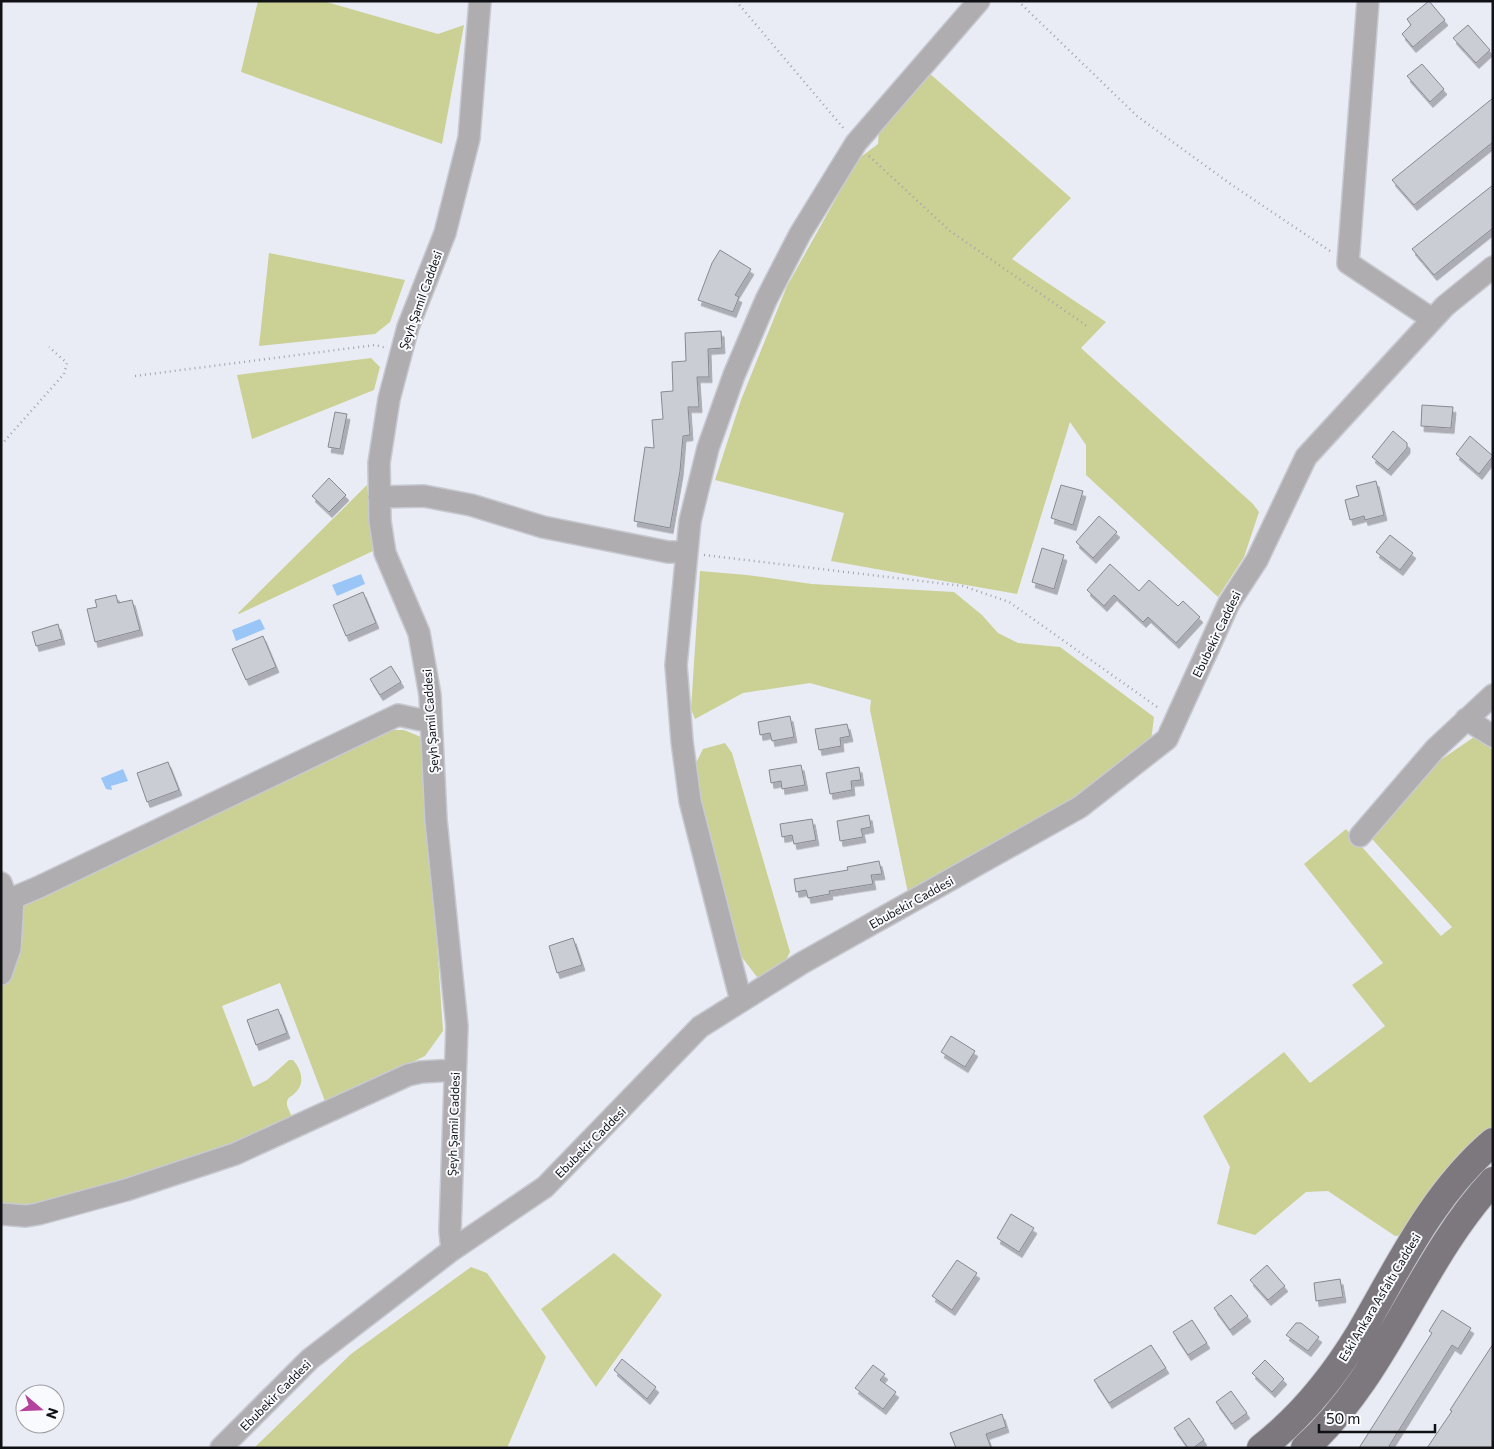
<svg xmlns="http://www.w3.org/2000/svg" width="1494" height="1449" viewBox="0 0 1494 1449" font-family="Commissioner,sans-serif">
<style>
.green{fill:#cbd195}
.water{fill:#99c5f7}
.building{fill:#cbcdd5;stroke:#878991;filter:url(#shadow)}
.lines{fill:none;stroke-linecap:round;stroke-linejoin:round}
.minor-casing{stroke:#c7c9d1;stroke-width:24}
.major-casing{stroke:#c7c9d1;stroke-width:30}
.path{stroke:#a2a4ab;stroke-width:2.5;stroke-dasharray:1 4;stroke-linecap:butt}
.minor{stroke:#afadb0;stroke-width:21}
.major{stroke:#7c787e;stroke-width:28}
.labels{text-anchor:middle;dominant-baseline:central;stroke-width:4;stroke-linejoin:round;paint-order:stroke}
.street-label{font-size:12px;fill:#101114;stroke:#f9fafe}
</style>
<defs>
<filter id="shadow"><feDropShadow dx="3" dy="5.5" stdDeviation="0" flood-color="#0004"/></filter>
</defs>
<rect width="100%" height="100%" fill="#eaecf5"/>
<path class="green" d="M258 1H323L438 34 464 25 442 144 241 72Z
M928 72 1071 198 1012 259 1106 322 1081 348 1253 504 1259 512 1244 557 1218 597 1086 475V445L1070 422 1017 594 831 561 844 513 715 480 741 400 787 286 858 159 878 144 879 130Z
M269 253 405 280 390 322 375 334 259 346Z
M371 358 380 367 374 390 252 439 237 375Z
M367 485 375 550 239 614 238 613Z
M700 571 747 575 812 584 954 592 982 615 998 633 1018 643 1060 647 1154 717 1151 741 1078 798 908 893 870 710 871 700 810 683 743 693 695 719 691 709Z
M390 730H404L421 737 424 750 443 1031 425 1056 326 1104 280 983 222 1006 253 1087 267 1080 289 1060H293C301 1069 306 1083 295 1093 292 1097 288 1096 287 1102 286 1106 290 1112 292 1117L268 1126 236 1145 34 1208 1 1206V988L15 951 24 905 132 850Z
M1474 737 1493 750V1130L1405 1235 1395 1236 1328 1191 1306 1192 1255 1235 1217 1224 1230 1167 1203 1116 1284 1052 1310 1083 1385 1026 1352 985 1383 963 1304 864 1346 829 1441 936 1452 927 1372 839 1423 772Z
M725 743 732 753 790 952 781 970 760 981 741 956 715 869 699 798 696 763 703 749Z
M614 1253 662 1295 596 1387 541 1309Z
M471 1267 487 1273 546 1357 507 1448H254L351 1354Z"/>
<path class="water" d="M361 574 365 584 337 596 332 585Z
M260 619 265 629 236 641 232 630Z
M123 769 128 781 111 786 112 790 106 789 101 778Z"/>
<path class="building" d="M1429 1 1445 20 1413 47 1402 34 1411 25 1407 19Z
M1468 25 1490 50 1476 63 1453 38Z
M1422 64 1444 89 1430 102 1407 76Z
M1493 98V142L1414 205 1392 180Z
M1493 185V228L1434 275 1412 249Z
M720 250 751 269 735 295 739 297 733 312 698 300 712 263Z
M721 331 722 348 708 349 709 377H697L699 407H688L690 435 683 436 680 471 670 528 634 521 645 447 654 448 652 420 663 419 661 392 673 391 672 362 686 361 685 333Z
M1422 405 1453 407 1451 428 1421 426Z
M335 412 347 414 340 449 328 447Z
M1393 431 1407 443V448L1388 470 1372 457Z
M1470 436 1493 456 1479 474 1456 454Z
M329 478 346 495 329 512 312 496Z
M1376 481 1384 515 1365 520 1364 516 1350 520 1345 500 1359 496 1356 486Z
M1061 485 1083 491 1073 525 1051 518Z
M1099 516 1117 532 1093 558 1076 542Z
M1390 535 1413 553 1400 570 1376 552Z
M1042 548 1064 555 1054 589 1032 582Z
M1110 564 1139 591 1149 580 1178 606 1183 601 1200 617 1176 643 1148 617 1143 622 1114 595 1104 606 1087 590Z
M363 592 376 623 346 636 333 605Z
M116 595 118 603 132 600 140 630 95 642 87 609 97 607 95 600Z
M58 624 62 639 36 646 32 632Z
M263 636 276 667 246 680 232 649Z
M391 666 401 682 380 695 370 679Z
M790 716 794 737 772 741 770 733 760 735 758 722Z
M847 724 850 736 840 738 841 746 819 750 815 729Z
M168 762 179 790 147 802 137 773Z
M801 765 805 785 782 789 781 781 771 783 769 770Z
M859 767 861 780 851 781 852 790 830 794 826 773Z
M869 815 871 827 861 829 863 837 840 841 837 821Z
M812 819 816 840 794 844 792 835 782 837 780 824Z
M879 861 882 874 871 875 873 884 829 891 830 894 808 898 806 890 796 892 794 879 848 870 847 867Z
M573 938 582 965 557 973 549 946Z
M278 1009 287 1033 256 1045 247 1020Z
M951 1036 975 1051 965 1067 941 1052Z
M1011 1214 1034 1228 1019 1252 997 1238Z
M957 1260 977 1273 952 1310 932 1296Z
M1267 1265 1285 1286 1268 1300 1250 1280Z
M1340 1279 1343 1297 1316 1301 1314 1283Z
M1231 1295 1248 1316 1230 1330 1214 1308Z
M1442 1310 1471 1328 1458 1349 1452 1345 1389 1446 1391 1448H1359L1432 1333 1429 1331Z
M1192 1320 1207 1343 1188 1355 1173 1332Z
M1296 1323H1301L1319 1337 1308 1351 1286 1335Z
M1493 1344V1448H1427L1452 1411 1450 1410Z
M1151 1345 1166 1368 1109 1403 1094 1380Z
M622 1359 656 1387 647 1399 614 1370Z
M1265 1360 1284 1379 1272 1392 1252 1373Z
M873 1365 885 1374 880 1380 896 1392 883 1409 855 1388Z
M1231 1391 1247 1413 1232 1424 1216 1402Z
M1002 1414 1006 1427 986 1434 991 1448H956L950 1433Z
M1189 1418 1204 1440 1193 1448H1188L1174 1428Z"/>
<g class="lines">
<g class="minor-casing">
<path id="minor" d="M1368 1 1348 263 1432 319
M379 497 424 496 471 505 543 527 668 552H686
M1466 719 1493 736
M1360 836 1435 749 1493 695
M1 883 5 894 13 898 39 887 398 715 431 722
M1 974 10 948 13 898
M741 1001 690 801 682 741 676 665 690 521 708 448 734 375 766 300 800 234 856 143 979 1
M1 1214 26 1216 38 1214 126 1190 235 1154 408 1075 421 1072 455 1070
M452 1250 450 1231 457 1026 436 820 430 695 419 633 385 553 380 521 379 463 389 399 408 327 445 233 469 138 480 1
M221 1448 310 1359 452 1250 545 1187 700 1027 802 963 1080 807 1167 739 1229 603 1257 560 1306 457 1445 306 1493 267"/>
</g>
<g class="major-casing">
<path id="major" d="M1261 1448C1301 1417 1334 1376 1360 1333 1399 1266 1433 1193 1493 1142
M1305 1448C1388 1373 1418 1262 1493 1181"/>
</g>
<path class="path" d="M736 1 845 130
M1018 1 1137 116 1232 185 1330 251
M869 156 950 231 1087 326
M135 376 375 345 386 348
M1 445 64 374 67 363 49 347
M704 555 963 586 1009 602 1160 709"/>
<use href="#minor" class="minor"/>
<use href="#major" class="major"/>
</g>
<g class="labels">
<g class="street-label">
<text transform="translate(420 300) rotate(-70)">Şeyh Şamil Caddesi</text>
<text transform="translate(1216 634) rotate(-64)">Ebubekir Caddesi</text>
<text transform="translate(430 721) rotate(-94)">Şeyh Şamil Caddesi</text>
<text transform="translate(911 902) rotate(-29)">Ebubekir Caddesi</text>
<text transform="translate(453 1124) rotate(-88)">Şeyh Şamil Caddesi</text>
<text transform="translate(590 1142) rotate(-45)">Ebubekir Caddesi</text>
<text transform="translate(1379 1297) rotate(-59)">Eski Ankara Asfaltı Caddesi</text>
<text transform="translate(275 1395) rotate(-45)">Ebubekir Caddesi</text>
</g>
</g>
<rect width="1494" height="1449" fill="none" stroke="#101114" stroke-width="5"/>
<g transform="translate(40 1409) rotate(109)"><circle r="24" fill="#f9fafe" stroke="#9c9da0"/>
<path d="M0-4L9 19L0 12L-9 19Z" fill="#b4439e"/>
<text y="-8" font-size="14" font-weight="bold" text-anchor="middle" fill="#101114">N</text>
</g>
<path d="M1319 1424v8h116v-8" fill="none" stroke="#101114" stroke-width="2.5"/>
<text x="1326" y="1424" font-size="15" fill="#101114" stroke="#f9fafe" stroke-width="4" paint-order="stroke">50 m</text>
</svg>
